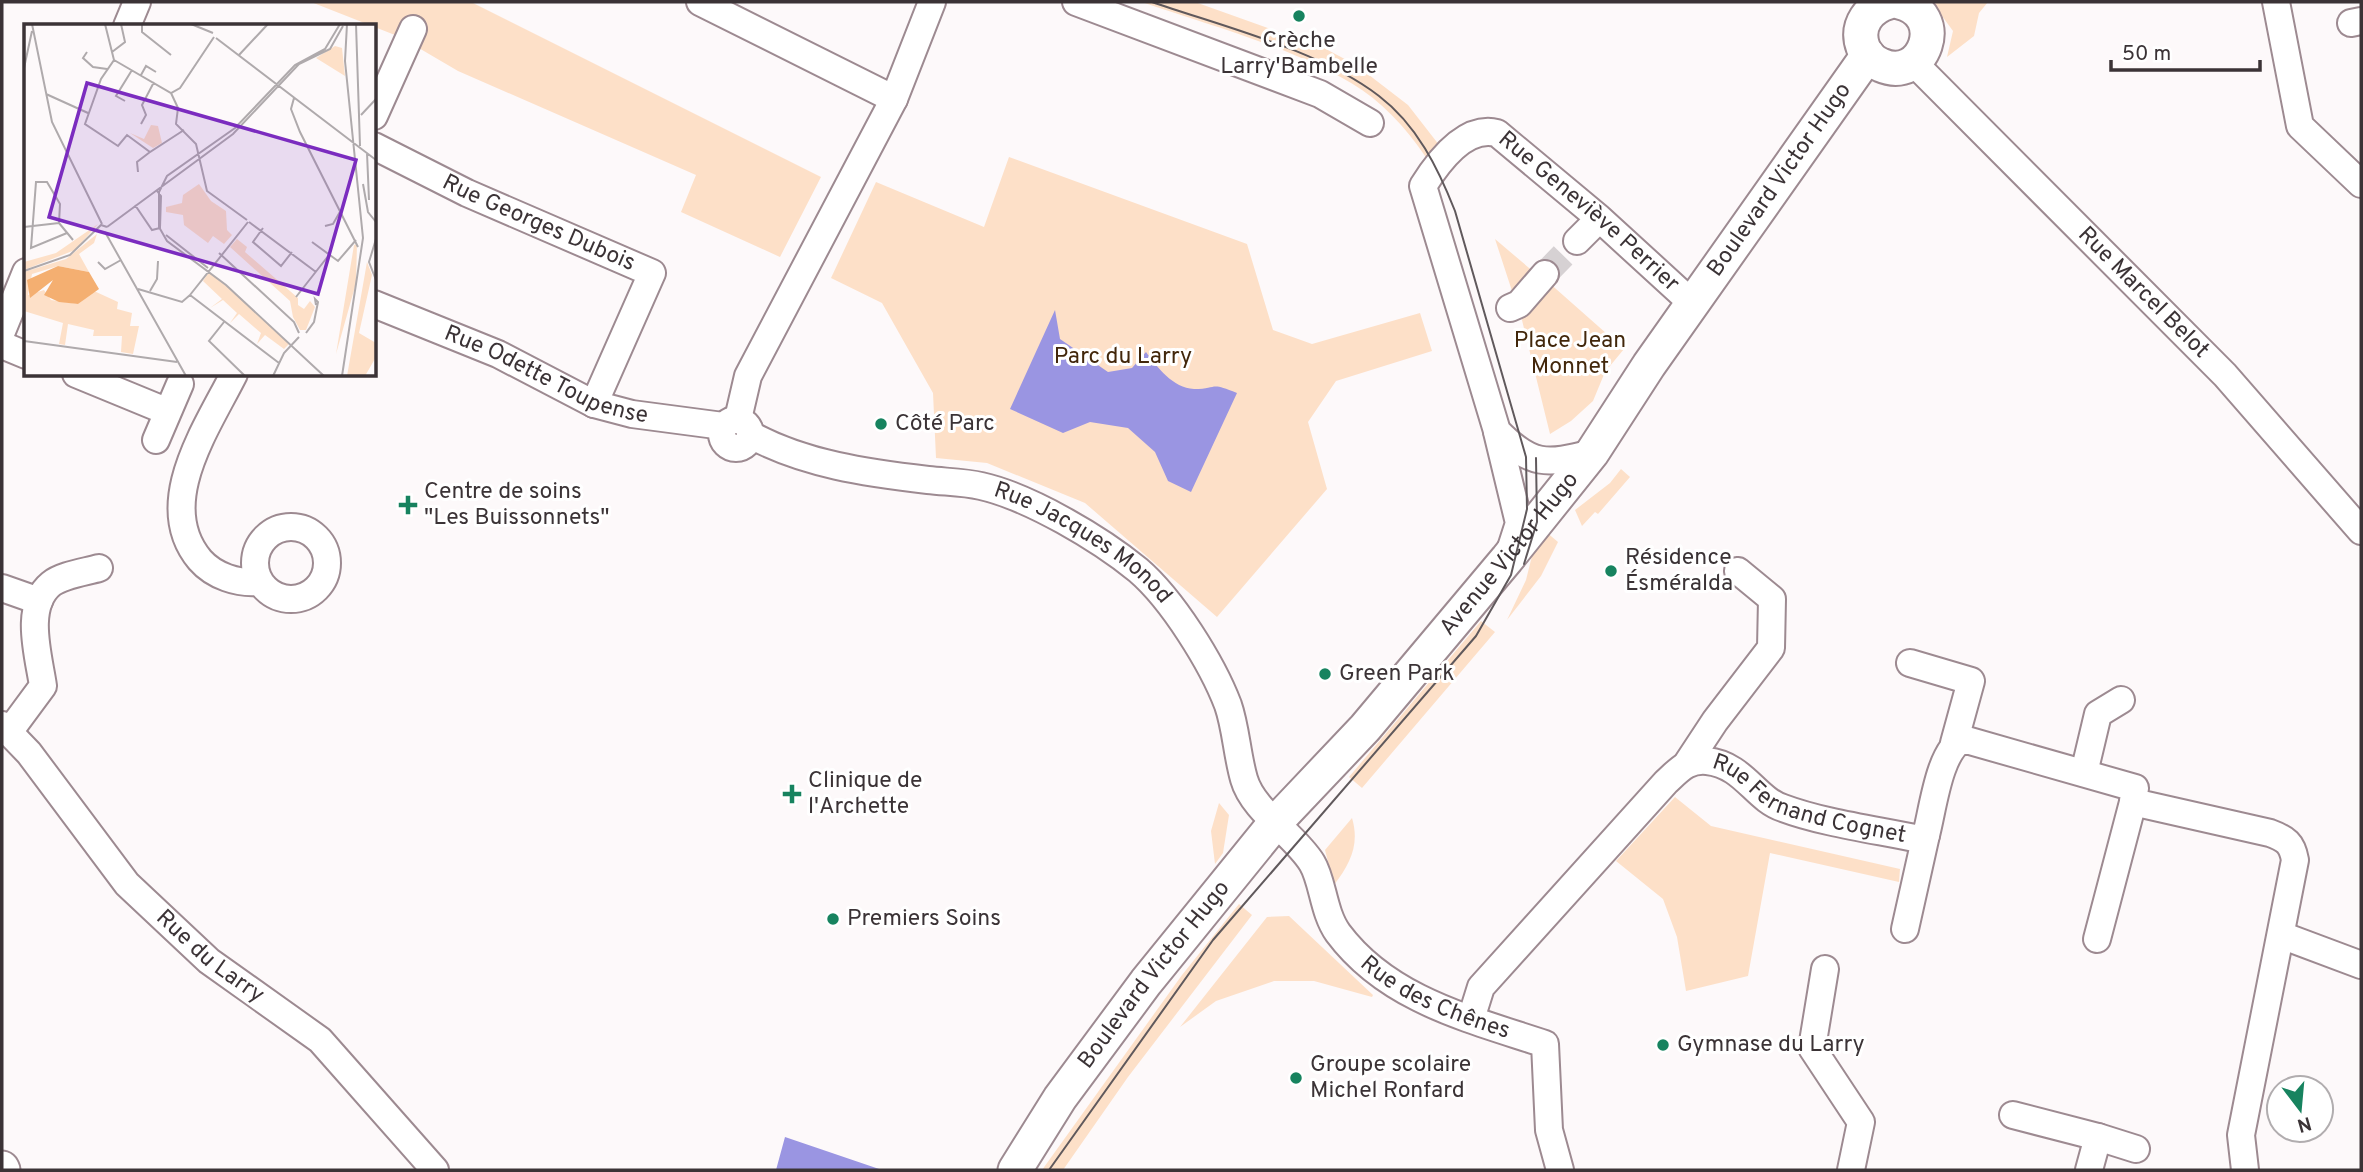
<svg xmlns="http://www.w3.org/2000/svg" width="2363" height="1172" viewBox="0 0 2363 1172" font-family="Overpass,sans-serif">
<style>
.green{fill:#fde0c8}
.water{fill:#9a95e2}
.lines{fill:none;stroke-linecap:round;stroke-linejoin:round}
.minor-tunnel{stroke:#d6d1d3;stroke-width:26;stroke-dasharray:26 13;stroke-linecap:butt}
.minor-casing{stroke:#9d8a91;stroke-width:30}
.major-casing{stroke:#9d8a91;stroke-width:37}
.minor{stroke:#fff;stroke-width:26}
.major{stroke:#fff;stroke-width:33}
.tram{stroke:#60595c;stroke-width:2}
.poi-dot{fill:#17835f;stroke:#fff;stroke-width:2.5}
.labels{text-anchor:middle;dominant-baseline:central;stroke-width:6;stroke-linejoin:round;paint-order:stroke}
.poi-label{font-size:23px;fill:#3b3336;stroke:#fff;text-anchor:start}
.street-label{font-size:23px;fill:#3b3336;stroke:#fff}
.park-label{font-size:23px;fill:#42270b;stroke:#fff}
.inset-road{fill:none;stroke:#afaaac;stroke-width:2}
.view{fill:#7b2cbf;fill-opacity:0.15;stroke:#7b2cbf;stroke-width:3.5}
.inset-edge{fill:none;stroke:#3b3336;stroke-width:3.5}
</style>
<rect width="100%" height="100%" fill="#fdf9fa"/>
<path class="green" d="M311 2H471L821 177 780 257 681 212 696 175 458 71 400 37Z
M1142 2H1195L1324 48 1356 65 1408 105 1443 150 1431 165C1413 137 1391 110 1362 90 1303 50 1211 26 1142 2Z
M1936 2H1988L1979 13 1974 36 1947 57 1953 31 1934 5Z
M1009 157 1247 244 1273 330 1312 344 1420 313 1432 351 1336 381 1308 422 1327 489 1217 617 1085 503 987 463 936 458 933 393 882 303 831 278 876 182 984 227Z
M1495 239 1535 273 1514 297Z
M1547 281 1624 349 1605 372 1593 401 1571 421 1550 434 1520 312Z
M1621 469 1630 477 1598 514 1595 512 1582 526 1575 510 1610 483Z
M1545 531 1558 542 1541 576 1507 620 1526 580 1536 540Z
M1481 621 1495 632 1362 788 1349 777Z
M1675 797 1711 826 1900 869 1899 882 1770 853 1748 976 1686 991 1677 937 1663 899 1616 861Z
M1219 803 1229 815 1223 853 1215 864 1211 831Z
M1352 818C1360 845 1350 864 1334 885L1325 850Z
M1239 904 1252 915 1128 1077 1063 1170H1042L1182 975Z
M1289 916 1373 995 1372 997 1314 981H1274L1216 1001 1180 1027 1267 917Z"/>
<path class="water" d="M1055 310 1060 339 1108 372 1132 368 1146 352C1157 367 1173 388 1194 389 1218 389 1209 381 1237 393L1191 492 1168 481 1155 452 1128 428 1090 422 1063 433 1010 409Z
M785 1137 882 1170H776Z"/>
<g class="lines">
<path class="minor-tunnel" d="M1545 274 1577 241"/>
<g class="minor-casing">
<g id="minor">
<path d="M700 2 894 99"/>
<path d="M1076 2 1320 94 1370 123"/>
<path d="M2276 2 2300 126 2361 184"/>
<path d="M2351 23 2361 21"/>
<path d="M127 26 137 2"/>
<path id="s1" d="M1913 62 2225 375 2361 531"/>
<path d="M374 116 413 29"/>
<path id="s2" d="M374 146 467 193 652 273 594 404"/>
<path d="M1577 241 1592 226"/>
<path id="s3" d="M374 304 498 354 594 404 632 414 723 426"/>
<path d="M1510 308 1519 304 1545 274"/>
<path d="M2 331 26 272"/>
<path d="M2 345 26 355"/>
<path d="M76 374 166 411"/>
<path d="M234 374C207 428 153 504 200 560 214 576 238 584 259 582"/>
<path d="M738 419 748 376 894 99 932 2"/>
<circle cx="736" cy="434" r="14"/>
<path d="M1497 432 1519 523 1510 551"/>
<path id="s4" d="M751 435C804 464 867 473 928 480 945 482 964 482 981 486 1030 497 1100 539 1138 570 1172 599 1212 663 1228 705 1236 728 1237 755 1244 779 1253 811 1295 835 1312 863 1323 881 1323 912 1338 933 1388 1000 1470 1019 1545 1044L1549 1130 1560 1170"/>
<path d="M156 440 180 384"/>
<path id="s5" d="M1592 453C1546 465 1531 466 1497 431L1423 186C1438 162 1465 125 1497 133L1599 218 1693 304"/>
<circle cx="291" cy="563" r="36"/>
<path d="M2 588 39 601"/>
<path d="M1910 663 1971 681 1954 743"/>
<path id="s6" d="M2 725 29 753 127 884 209 961 320 1040 435 1170"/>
<path d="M9 732 43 686C39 657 23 607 51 584 62 575 85 572 99 568"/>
<path d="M1688 762 1715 721 1771 648 1772 599 1738 571"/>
<path d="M2084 773 2098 714 2121 700"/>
<path d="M1905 929 1926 835"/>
<path d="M2281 935 2361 965"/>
<path d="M2097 939 2133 802"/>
<path d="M1825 969 1812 1048 1861 1122 1851 1170"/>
<path id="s7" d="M1471 1019 1481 987 1666 782C1679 770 1688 759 1707 761 1744 765 1755 799 1783 808 1823 823 1877 830 1919 839L1926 835C1933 809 1939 751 1963 739L2135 788 2133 802 2270 833C2286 839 2292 843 2295 860L2241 1135 2245 1170"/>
<path d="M2013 1115 2098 1137 2089 1170"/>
<path d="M2098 1137 2136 1149"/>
</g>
</g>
<g class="major-casing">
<g id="major">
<path d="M1889 2C1870 7 1855 25 1863 47 1866 55 1873 62 1881 65 1924 84 1950 14 1899 2"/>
<path d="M2 1168 3 1170"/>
<path id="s8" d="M1015 1170 1060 1098 1146 982 1275 823 1365 728 1507 559 1592 453 1649 365 1868 55"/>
</g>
</g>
<use href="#minor" class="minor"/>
<use href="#major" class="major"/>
<path class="tram" d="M1524 564 1537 522 1536 458
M1049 1170 1213 940 1476 636 1511 575 1527 509 1526 457 1455 211C1438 168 1417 125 1379 96 1319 50 1224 27 1152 2"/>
</g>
<g class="poi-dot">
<circle cx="1299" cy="16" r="7"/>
<circle cx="881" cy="424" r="7"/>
<path d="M404.5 494.5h7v7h7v7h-7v7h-7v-7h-7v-7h7z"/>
<circle cx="1611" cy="571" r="7"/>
<circle cx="1325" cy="674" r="7"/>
<path d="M788.5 783.5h7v7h7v7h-7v7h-7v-7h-7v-7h7z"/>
<circle cx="833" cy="919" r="7"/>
<circle cx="1663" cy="1045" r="7"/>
<circle cx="1296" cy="1078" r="7"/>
</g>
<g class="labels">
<g class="poi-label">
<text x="1299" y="41" text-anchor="middle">Crèche<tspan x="1299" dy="26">Larry'Bambelle</tspan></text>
<text x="895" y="424">Côté Parc</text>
<text x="424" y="492">Centre de soins<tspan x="424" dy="26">"Les Buissonnets"</tspan></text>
<text x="1625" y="558">Résidence<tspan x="1625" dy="26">Ésméralda</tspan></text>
<text x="1339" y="674">Green Park</text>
<text x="808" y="781">Clinique de<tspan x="808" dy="26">l'Archette</tspan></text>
<text x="847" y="919">Premiers Soins</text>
<text x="1677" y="1045">Gymnase du Larry</text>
<text x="1310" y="1065">Groupe scolaire<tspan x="1310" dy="26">Michel Ronfard</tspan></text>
</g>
<g class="street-label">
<text stroke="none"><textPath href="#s8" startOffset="1253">Boulevard Victor Hugo</textPath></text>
<text stroke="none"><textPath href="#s5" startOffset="579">Rue Geneviève Perrier</textPath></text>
<text stroke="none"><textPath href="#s2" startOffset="182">Rue Georges Dubois</textPath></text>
<text stroke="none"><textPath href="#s1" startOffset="326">Rue Marcel Belot</textPath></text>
<text stroke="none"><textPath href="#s3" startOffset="187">Rue Odette Toupense</textPath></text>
<text stroke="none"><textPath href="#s4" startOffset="355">Rue Jacques Monod</textPath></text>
<text stroke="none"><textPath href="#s8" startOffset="791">Avenue Victor Hugo</textPath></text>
<text stroke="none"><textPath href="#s7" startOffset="469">Rue Fernand Cognet</textPath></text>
<text stroke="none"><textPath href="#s6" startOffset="313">Rue du Larry</textPath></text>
<text stroke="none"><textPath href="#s8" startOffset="240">Boulevard Victor Hugo</textPath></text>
<text stroke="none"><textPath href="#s4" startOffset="959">Rue des Chênes</textPath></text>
</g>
<g class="park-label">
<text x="1570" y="341">Place Jean<tspan x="1570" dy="26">Monnet</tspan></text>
<text x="1123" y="357">Parc du Larry</text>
</g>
</g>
<g transform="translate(24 24)">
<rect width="352" height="352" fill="#fdf9fa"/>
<path d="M311 22 318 24 321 52 292 34ZM127 101 134 102 138 119 129 124 106 109 120 115ZM175 160 187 177 202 187 203 206 208 211 200 220 189 212 184 219 160 201 159 191 142 188V183L158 179 159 171ZM74 200 51 226 0 246V238L32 229ZM73 210 70 219 55 230 65 248 34 242 8 250 4 271 20 266 27 276 54 280 70 267 94 278 93 285 108 289 106 302H115L109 330 97 328 98 312H69L70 306 44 300 41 321 35 320 39 299 0 287V248L42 235ZM213 215 223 223 221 228 274 274V281L280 285 286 277 291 283 282 306H276L269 293 266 277 206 223ZM333 220 332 259 312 330 330 221ZM343 238 348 251 335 309 352 319V333L341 352H323ZM185 248 210 268 265 320 260 325 241 311 233 320 237 309 215 290 206 299 213 289 199 276 186 284 198 275 179 257Z" fill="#fde0c8"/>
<path d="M34 242 65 248 75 265 54 280 35 278 20 271 29 256 6 274 3 256Z" fill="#f4af71"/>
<path class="inset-road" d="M8 0 28 98 78 200M81 0 90 36 77 55 61 100 94 122 103 111 126 128 160 106M118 0V8L147 31M167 0 189 9M332 0 336 122M192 14 352 136M63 28 59 34 69 43 83 45M88 28 101 18 97 0M215 31 244 0M90 36 147 69 156 64 190 13M0 44 8 7M117 51 122 42 132 48M147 69 154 84 152 100 172 120 183 167 223 196M22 70 64 89M270 74 267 85 276 108 334 223M101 77 92 72 108 46M337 91 352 75M117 100 122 91 118 81 130 58M343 129 345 176M114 148 113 138 126 128M339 160 344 188 352 198M111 181 128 206 136 204 137 172 133 167M225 198 292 248M35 199 36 180 23 158H12L7 224 43 209M35 199 49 216M301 202 309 200 317 186M0 203 35 199M83 203 209 110 275 40 306 25 319 2M239 204 229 218 257 242 268 228M81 208 162 352M142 211 184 244M352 215 345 238 352 256M288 218 314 237 332 216M195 229 270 298 275 309M74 238 81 245 97 236M0 247 46 231 77 201 83 203M114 265 158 278 166 271 255 339M126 267 133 255 134 237M166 271 224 198M272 273 305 231M200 298 185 317 221 352M282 309 290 298 294 278 291 275 292 281M0 317 153 338M249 352 260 329 275 313M300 352 202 261 143 217 135 203V168L143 152 211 104 271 41 301 25 316 0M318 352 339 214 321 37 323 0"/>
<path class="view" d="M63 59 332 136 294 270 25 193Z"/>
<rect width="352" height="352" class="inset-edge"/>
</g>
<rect width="2363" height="1172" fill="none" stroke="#3b3336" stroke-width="7"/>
<g transform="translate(2300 1109) rotate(164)"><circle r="33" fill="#ffffff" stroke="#b1adaf" stroke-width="2"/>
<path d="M0-5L12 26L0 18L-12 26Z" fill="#17835f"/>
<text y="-10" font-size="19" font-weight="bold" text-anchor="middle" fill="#3b3336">N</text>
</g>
<path d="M2111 60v10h149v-10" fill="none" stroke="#3b3336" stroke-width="3.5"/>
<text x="2122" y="60" font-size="21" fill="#3b3336" stroke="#ffffff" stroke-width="5" paint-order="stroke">50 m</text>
</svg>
